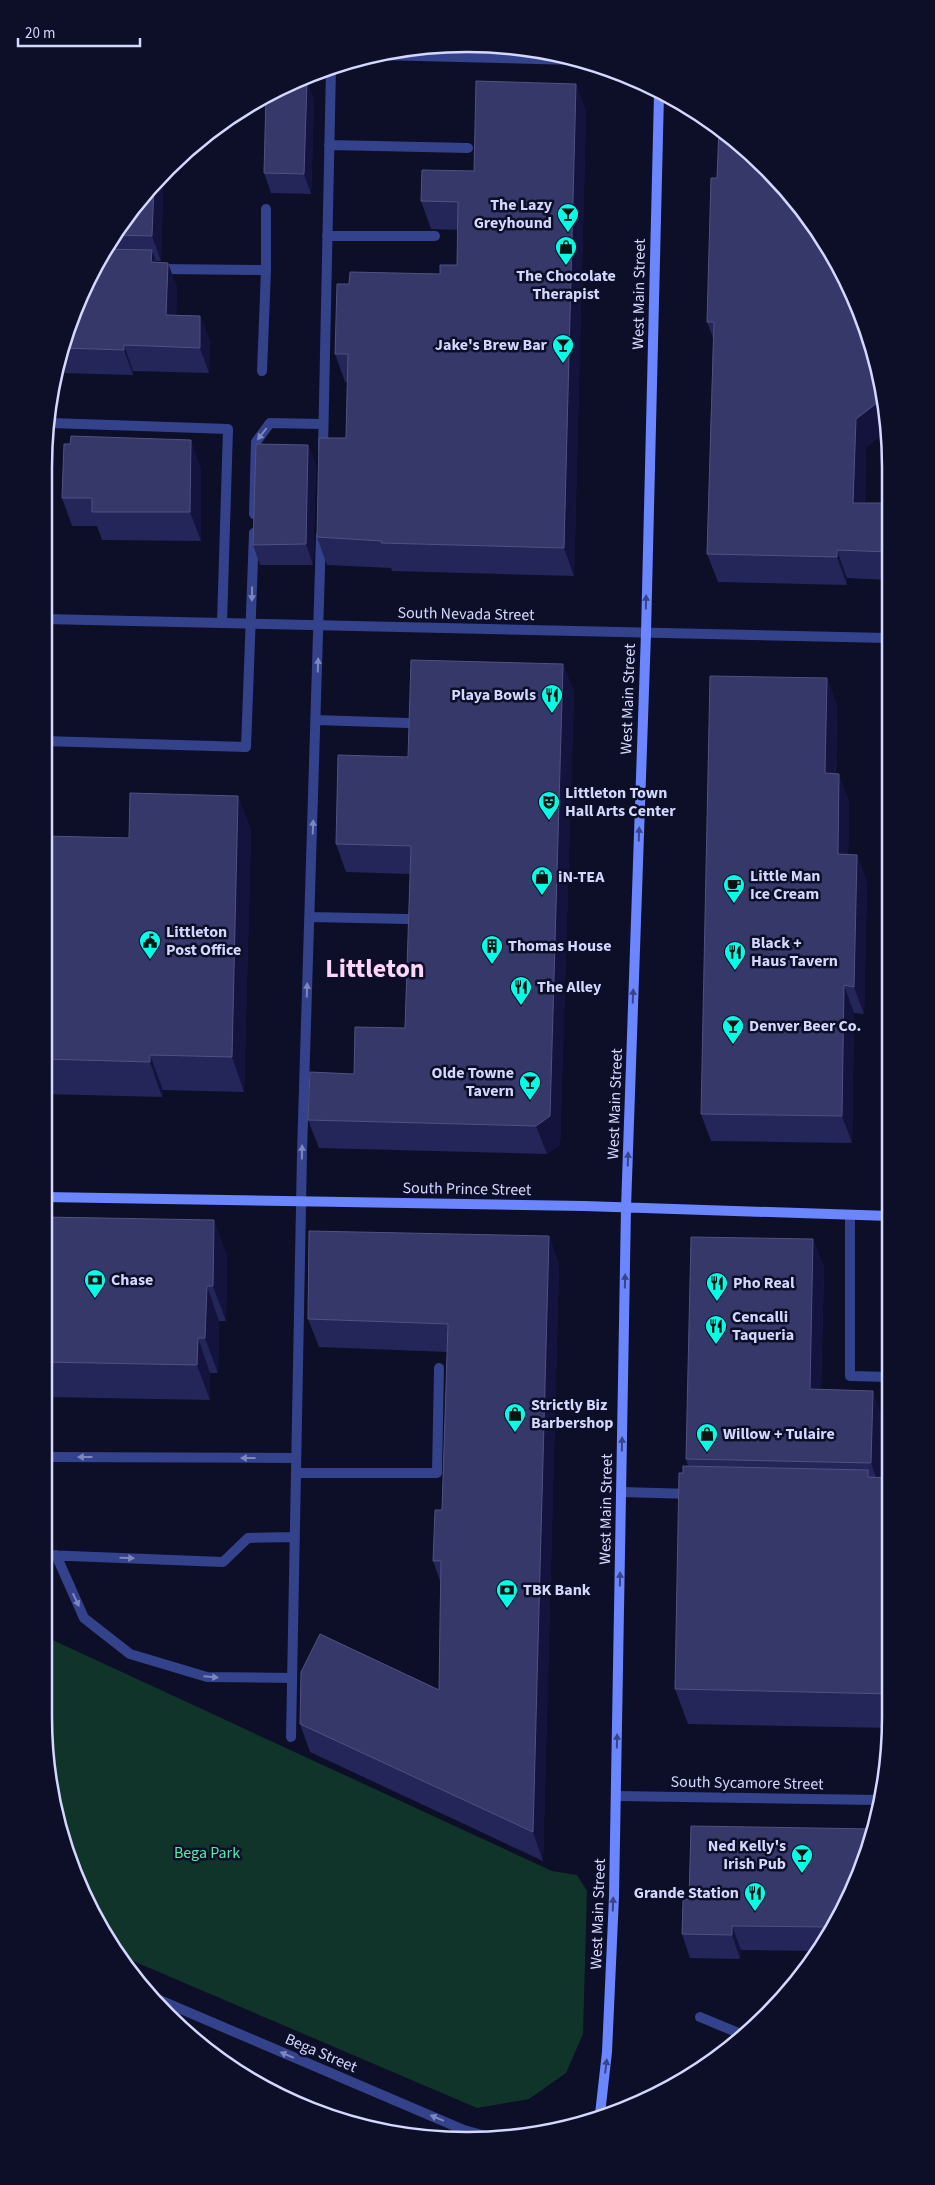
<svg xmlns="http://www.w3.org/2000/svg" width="935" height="2185" viewBox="0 0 935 2185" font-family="'Source Sans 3',sans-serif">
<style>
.green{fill:#10332a}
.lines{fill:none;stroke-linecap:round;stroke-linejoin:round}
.lane{stroke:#34428b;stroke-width:10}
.street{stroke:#34428b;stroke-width:10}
.secondary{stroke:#6b86ff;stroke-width:10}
.wall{fill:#242558}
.shaded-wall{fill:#13133d}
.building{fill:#37386a;stroke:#505181}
.oneway{fill:#7c86bf}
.oneway2{fill:#374489}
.labels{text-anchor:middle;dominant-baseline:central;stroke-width:5;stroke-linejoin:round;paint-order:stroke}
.poi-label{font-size:16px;font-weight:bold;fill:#d4d8ff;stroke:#0d0e28;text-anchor:start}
.street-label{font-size:16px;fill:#d4d8ff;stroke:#0d0e28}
.park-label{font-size:16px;fill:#54eba7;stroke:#0d0e28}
.town-label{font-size:26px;font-weight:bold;fill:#ffd6f8;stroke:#0d0e28}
.rim{fill:none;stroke:#d4d8ff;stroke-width:2.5}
</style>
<rect width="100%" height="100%" fill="#0d0e28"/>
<path class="green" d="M44 1636 552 1871 577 1875 587 1891 583 2034 566 2073 529 2099 477 2108 119 1955 100 1929 66 1854 44 1717Z"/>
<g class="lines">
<path class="lane" d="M329 145 468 148
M327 236H435
M159 269 266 270 262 371
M266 270V209
M51 423 228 429 222 623
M323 449 331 68
M254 514 256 442 270 423 323 424
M316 720 408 723
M44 741 246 747 254 533
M310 917 407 919
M850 1215V1376L890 1377
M44 1457 296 1458
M296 1473H437L439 1368
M621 1492 693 1494
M44 1555 223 1562 248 1538 295 1537
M56 1555 84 1618 130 1654 207 1677 292 1678
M291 1737 302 1153 321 536
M700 2017 746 2036"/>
<path class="street" d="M377 55 577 60
M44 619 888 638
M616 1796 878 1800
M148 1995 464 2130 482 2135"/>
<path class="secondary" d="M44 1197 584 1206 890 1216
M600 2114 607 2052 614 1897 626 1208 646 633 659 94"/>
</g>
<path class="wall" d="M307 81 314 101 311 194 271 193 264 173Z
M576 84 586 112 574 576 392 571 391 568 327 565 317 537 346 438 347 382H345L335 354 349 284 440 274 457 265 458 230 431 229 421 201 474 171Z
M149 188 163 190 161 261H156V262L168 263 177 288 176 315 200 316 210 341 209 373 133 371V375L59 373 66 332 100 256Z
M848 280 887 411V431L866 447 865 503H888V580L847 578V585L718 582 707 554 713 338 707 322Z
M308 445 316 465 313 565H260L253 545Z
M201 468V541L102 540 97 526H72L62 498Z
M563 664 574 692 560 1145 547 1154 319 1148 308 1120 354 1074 405 1028 410 874 346 872 336 844 408 757Z
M827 678 837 706 836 774 849 801 848 855H857L867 883 864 1014 854 1013 852 1143 711 1141 701 1114Z
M238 796 251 831 244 1092 163 1090 162 1097 44 1094V836L129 838Z
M44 1217 227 1255 226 1321H219L218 1373H210V1400L44 1397Z
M549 1236 559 1265 543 1861 310 1752 300 1724 439 1690 440 1581 433 1561 442 1510 447 1352 319 1347 308 1319Z
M813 1239 824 1268 821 1389 883 1419 882 1477 891 1478V1718L890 1728 688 1724 675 1689 683 1473 688 1466 686 1459Z
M869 1853 817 1951 741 1950 740 1959 690 1958 682 1934 689 1899Z"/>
<path class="shaded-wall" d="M307 81 314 101 311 194 304 174Z
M576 84 586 112 574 576 564 548Z
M159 179 163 190 161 261 152 236 154 184Z
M152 250 161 275 151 262Z
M168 263 177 288 176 340 166 315Z
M200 316 210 341 209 373 200 348Z
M124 345 133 371V375L124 350Z
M877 377 887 411V431L866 447 864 531 853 503 856 419Z
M191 440 201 468V541L190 512Z
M308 445 316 465 313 565 306 544Z
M837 550 847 578V585L837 557Z
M563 664 574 692 560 1145 547 1154 536 1126Z
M827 678 837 706 835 800 825 773Z
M839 774 849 801 848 882 838 854Z
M238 796 251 831 244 1092 232 1057Z
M857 855 867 883 864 1014 854 987Z
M844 985 854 1013 852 1143 842 1116Z
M150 1055 163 1090 162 1097 150 1062Z
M214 1220 227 1255 226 1321 213 1286Z
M549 1236 559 1265 543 1861 533 1832Z
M813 1239 824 1268 820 1417 810 1389Z
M207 1286 219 1321 218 1373 205 1338Z
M198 1338 210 1373V1400L197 1365Z
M873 1391 883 1419 881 1491 871 1463Z
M732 1926 741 1950 740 1959 732 1935Z"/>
<path class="building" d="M299 80 307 81 304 174 264 173 266 96 280 88Z
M476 81 576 84 564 548 381 543 382 541 317 537 319 438H346L348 354H335L337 284H349L350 272 440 274V265H457L458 202 421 201 422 170 474 171Z
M719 129 786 188 848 280 877 377V403L856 419 853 503H888V552L837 550V557L707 554 714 322H707L711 178H717Z
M154 184 152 236 115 235 149 188Z
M105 249 152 250 151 262 168 263 166 315 200 316V348L124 345V350L63 348 66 332 100 256Z
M71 436 191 440 190 512H92V498H62L64 444H70Z
M256 444 308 445 306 544 253 545Z
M411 660 563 664 550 1116 536 1126 308 1120 310 1072 354 1074 355 1027 405 1028 411 846 336 844 338 755 408 757Z
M710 676 827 678 825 773 839 774 838 854 857 855 854 987 844 985 842 1116 701 1114Z
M130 793 238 796 232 1057 150 1055V1062L44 1059V836L129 838Z
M44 1217 214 1220 213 1286H207L205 1338H198L197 1365 44 1362Z
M309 1231 549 1236 533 1832 300 1724 301 1672 320 1634 439 1690 441 1561H433L435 1510H442L448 1324 308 1319Z
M691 1237 813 1239 810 1389 873 1391 871 1463 686 1459Z
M683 1466 868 1470V1477L891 1478V1694L675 1689 679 1473H683Z
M691 1826 873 1829 869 1853 830 1927 732 1926V1935L682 1934 683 1899H689Z"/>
<defs><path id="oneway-solid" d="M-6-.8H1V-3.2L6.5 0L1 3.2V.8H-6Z" transform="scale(1.25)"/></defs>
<g class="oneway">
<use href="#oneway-solid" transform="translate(262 434) rotate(128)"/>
<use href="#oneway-solid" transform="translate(252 594) rotate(91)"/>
<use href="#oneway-solid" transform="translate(318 665) rotate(-88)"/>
<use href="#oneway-solid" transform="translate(313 827) rotate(-88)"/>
<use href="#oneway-solid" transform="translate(307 990) rotate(-88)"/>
<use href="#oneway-solid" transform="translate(302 1152) rotate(-89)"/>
<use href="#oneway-solid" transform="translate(85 1457) rotate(-180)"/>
<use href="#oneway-solid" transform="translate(248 1458) rotate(-180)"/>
<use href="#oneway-solid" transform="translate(127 1558) rotate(2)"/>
<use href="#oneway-solid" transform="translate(76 1600) rotate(65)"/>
<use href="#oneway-solid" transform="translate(211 1677) rotate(5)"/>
<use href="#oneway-solid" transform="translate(287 2055) rotate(-157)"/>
<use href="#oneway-solid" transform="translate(437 2118) rotate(-157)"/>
</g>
<g class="oneway2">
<use href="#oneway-solid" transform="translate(646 602) rotate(-89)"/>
<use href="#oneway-solid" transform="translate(639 834) rotate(-88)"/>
<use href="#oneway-solid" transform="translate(633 996) rotate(-88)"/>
<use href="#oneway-solid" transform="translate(628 1159) rotate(-88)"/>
<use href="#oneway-solid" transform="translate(625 1281) rotate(-89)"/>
<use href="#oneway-solid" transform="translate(622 1444) rotate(-89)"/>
<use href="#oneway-solid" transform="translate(620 1579) rotate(-89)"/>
<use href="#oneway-solid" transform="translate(617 1741) rotate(-89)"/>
<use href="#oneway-solid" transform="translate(613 1904) rotate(-88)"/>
<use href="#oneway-solid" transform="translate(606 2066) rotate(-83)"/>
</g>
<defs>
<g id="bar-pin" transform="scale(1.125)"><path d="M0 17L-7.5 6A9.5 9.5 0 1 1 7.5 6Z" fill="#00ffe5" stroke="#0d0e28"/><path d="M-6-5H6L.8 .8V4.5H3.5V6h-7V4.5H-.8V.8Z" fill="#111"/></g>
<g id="shop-pin" transform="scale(1.125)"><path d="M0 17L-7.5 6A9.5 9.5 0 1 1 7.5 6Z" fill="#00ffe5" stroke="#0d0e28"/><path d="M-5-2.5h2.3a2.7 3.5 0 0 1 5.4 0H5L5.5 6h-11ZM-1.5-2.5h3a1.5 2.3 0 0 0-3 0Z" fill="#111"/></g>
<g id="restaurant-pin" transform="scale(1.125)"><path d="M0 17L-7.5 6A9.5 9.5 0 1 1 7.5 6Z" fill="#00ffe5" stroke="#0d0e28"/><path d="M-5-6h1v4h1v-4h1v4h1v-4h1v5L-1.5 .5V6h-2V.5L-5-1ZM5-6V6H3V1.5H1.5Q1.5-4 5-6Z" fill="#111"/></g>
<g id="theatre-pin" transform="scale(1.125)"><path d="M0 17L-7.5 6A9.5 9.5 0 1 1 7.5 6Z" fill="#00ffe5" stroke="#0d0e28"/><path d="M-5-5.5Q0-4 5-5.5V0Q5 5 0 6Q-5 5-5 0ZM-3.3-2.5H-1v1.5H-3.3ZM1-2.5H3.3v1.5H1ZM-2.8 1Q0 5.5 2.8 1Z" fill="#111"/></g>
<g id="cafe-pin" transform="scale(1.125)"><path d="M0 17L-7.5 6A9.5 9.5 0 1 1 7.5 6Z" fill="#00ffe5" stroke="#0d0e28"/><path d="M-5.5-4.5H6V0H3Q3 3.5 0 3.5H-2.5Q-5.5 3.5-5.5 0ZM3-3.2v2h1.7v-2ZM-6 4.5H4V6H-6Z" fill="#111"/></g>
<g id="civic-pin" transform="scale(1.125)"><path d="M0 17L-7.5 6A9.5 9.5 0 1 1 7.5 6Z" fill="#00ffe5" stroke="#0d0e28"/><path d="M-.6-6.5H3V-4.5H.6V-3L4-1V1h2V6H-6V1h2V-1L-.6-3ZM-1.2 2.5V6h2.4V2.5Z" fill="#111"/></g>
<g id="building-pin" transform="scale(1.125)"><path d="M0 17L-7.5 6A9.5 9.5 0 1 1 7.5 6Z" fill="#00ffe5" stroke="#0d0e28"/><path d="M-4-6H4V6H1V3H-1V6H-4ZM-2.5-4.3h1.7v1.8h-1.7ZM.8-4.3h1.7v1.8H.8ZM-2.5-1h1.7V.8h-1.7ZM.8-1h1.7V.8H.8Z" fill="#111"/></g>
<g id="bank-pin" transform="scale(1.125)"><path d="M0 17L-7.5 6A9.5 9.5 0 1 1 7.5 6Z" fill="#00ffe5" stroke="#0d0e28"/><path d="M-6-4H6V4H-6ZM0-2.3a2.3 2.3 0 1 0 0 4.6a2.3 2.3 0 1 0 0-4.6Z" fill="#111"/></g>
</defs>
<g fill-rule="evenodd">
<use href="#bar-pin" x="568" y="214"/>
<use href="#shop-pin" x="566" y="247"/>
<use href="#bar-pin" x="563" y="345"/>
<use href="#restaurant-pin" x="552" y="695"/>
<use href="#theatre-pin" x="549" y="802"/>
<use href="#shop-pin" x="542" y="877"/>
<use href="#cafe-pin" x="734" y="885"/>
<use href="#civic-pin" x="150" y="941"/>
<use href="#building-pin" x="492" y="946"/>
<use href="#restaurant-pin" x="735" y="952"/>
<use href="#restaurant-pin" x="521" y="987"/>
<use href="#bar-pin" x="733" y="1026"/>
<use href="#bar-pin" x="530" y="1082"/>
<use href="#bank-pin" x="95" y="1280"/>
<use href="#restaurant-pin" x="717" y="1283"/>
<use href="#restaurant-pin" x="716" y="1326"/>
<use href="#shop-pin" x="515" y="1414"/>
<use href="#shop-pin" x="707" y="1434"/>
<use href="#bank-pin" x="507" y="1590"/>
<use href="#bar-pin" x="802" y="1855"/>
<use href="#restaurant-pin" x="755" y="1893"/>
</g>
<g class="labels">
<g class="poi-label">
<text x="552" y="205" text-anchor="end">The Lazy<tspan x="552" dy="18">Greyhound</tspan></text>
<text x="566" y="276" text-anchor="middle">The Chocolate<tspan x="566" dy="18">Therapist</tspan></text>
<text x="547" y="345" text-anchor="end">Jake's Brew Bar</text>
<text x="536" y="695" text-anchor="end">Playa Bowls</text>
<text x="565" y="793">Littleton Town<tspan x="565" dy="18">Hall Arts Center</tspan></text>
<text x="750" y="876">Little Man<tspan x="750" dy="18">Ice Cream</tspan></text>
<text x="558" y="877">iN-TEA</text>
<text x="166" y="932">Littleton<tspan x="166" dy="18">Post Office</tspan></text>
<text x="751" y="943">Black +<tspan x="751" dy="18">Haus Tavern</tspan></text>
<text x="508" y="946">Thomas House</text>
<text x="537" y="987">The Alley</text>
<text x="749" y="1026">Denver Beer Co.</text>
<text x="514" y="1073" text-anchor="end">Olde Towne<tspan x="514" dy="18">Tavern</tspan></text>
<text x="111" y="1280">Chase</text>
<text x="733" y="1283">Pho Real</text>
<text x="732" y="1317">Cencalli<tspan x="732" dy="18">Taqueria</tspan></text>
<text x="531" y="1405">Strictly Biz<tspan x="531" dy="18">Barbershop</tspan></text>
<text x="723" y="1434">Willow + Tulaire</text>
<text x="523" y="1590">TBK Bank</text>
<text x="786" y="1846" text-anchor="end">Ned Kelly's<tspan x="786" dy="18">Irish Pub</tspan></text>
<text x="739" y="1893" text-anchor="end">Grande Station</text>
</g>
<g class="street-label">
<text transform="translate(639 294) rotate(-89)">West Main Street</text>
<text transform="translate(466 614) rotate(1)">South Nevada Street</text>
<text transform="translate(628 699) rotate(-88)">West Main Street</text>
<text transform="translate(615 1104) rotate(-88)">West Main Street</text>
<text transform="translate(467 1189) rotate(1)">South Prince Street</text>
<text transform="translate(606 1509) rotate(-89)">West Main Street</text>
<text transform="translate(747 1783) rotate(1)">South Sycamore Street</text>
<text transform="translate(598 1914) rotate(-88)">West Main Street</text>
<text transform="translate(321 2053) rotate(23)">Bega Street</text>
</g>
<g class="park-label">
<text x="207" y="1853">Bega Park</text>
</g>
<g class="town-label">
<text x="375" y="968">Littleton</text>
</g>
</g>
<path d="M0 0H935V2185H0ZM467 52H467A415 415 0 0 1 882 467V1717A415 415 0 0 1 467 2132H467A415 415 0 0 1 52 1717V467A415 415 0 0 1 467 52Z" fill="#0d0e28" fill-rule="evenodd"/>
<path class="rim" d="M467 52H467A415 415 0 0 1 882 467V1717A415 415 0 0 1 467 2132H467A415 415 0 0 1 52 1717V467A415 415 0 0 1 467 52Z"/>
<path d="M18 38v8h122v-8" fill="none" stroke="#d4d8ff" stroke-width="2.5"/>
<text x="25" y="38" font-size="15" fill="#d4d8ff" stroke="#0d0e28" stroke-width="4" paint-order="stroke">20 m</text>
</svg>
